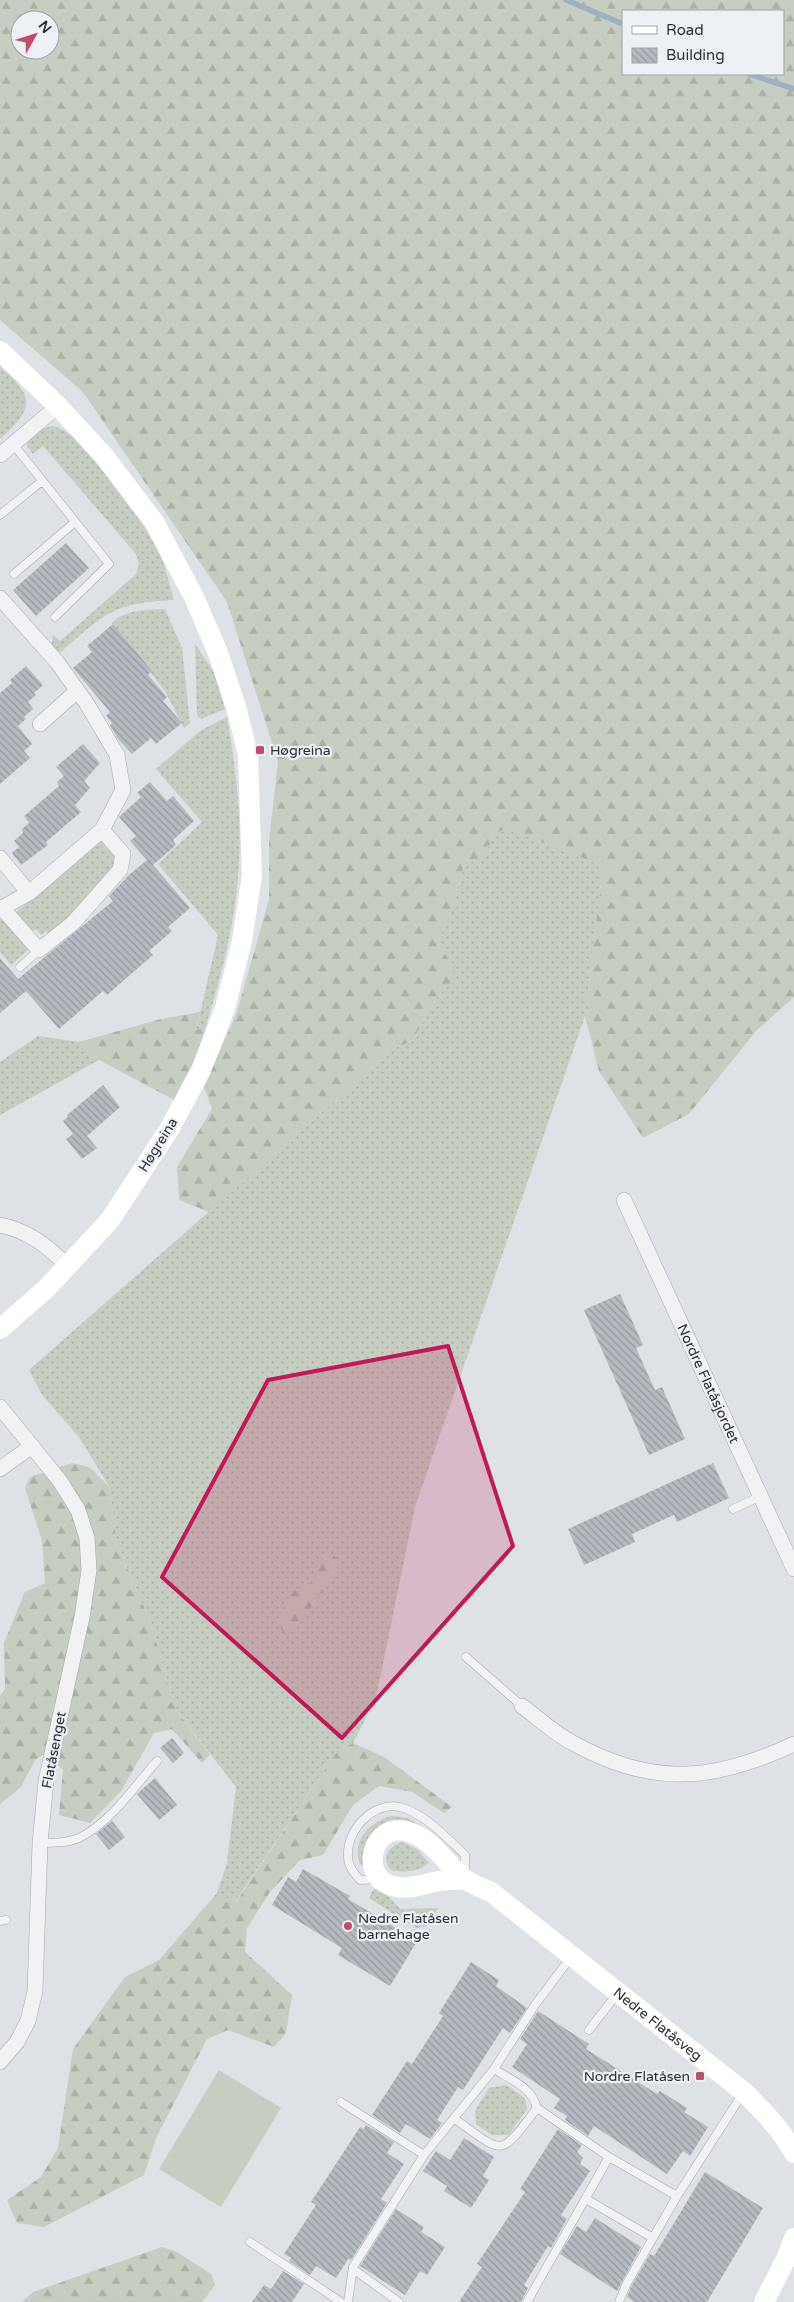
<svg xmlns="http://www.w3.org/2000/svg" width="794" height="2302" viewBox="0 0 794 2302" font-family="'Varela Round',sans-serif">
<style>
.grass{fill:url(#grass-dots)}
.forest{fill:url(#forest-firs);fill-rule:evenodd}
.garden{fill:#c5cec0}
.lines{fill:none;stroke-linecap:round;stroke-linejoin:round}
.stream{stroke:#9db1c2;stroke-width:5.5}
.building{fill:url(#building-back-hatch)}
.lane-casing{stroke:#a4a8af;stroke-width:9}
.street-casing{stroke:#a4a8af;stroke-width:16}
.lane{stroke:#f0f2f4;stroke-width:8}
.street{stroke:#f0f2f4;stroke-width:15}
.secondary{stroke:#fff;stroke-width:20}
.marked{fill:#c2185b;fill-opacity:0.2;stroke:#c2185b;stroke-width:4;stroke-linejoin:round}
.poi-dot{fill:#bd5068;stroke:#edf0f4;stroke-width:2}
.labels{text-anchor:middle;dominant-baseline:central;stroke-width:4.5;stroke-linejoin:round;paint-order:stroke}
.poi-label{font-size:14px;fill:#29303a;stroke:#edf0f4;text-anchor:start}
.street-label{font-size:14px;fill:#29303a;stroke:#edf0f4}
</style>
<defs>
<pattern id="grass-dots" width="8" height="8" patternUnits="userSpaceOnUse" patternTransform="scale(1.25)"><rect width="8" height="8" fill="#c5cec0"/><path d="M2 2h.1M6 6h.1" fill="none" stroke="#a9b1a6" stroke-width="1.8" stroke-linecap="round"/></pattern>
<pattern id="forest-firs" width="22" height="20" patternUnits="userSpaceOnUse" patternTransform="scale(1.25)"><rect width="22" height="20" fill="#c5cec0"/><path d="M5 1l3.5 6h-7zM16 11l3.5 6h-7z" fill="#a9b1a6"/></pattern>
<pattern id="building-back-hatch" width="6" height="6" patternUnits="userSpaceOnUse" patternTransform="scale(1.25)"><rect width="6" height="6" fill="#b6bbc2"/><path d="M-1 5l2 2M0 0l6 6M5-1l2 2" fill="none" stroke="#94989f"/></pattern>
</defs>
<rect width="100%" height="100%" fill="#dee1e6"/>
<path class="grass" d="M0 367C36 397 34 408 0 439Z
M52 426C85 430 144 522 159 552 166 567 169 584 174 600 114 603 105 613 61 652L51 651 53 635 60 641 136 574 139 564 136 554 43 446 33 454 27 446 28 438 42 429Z
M165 609 182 648 190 723 184 728 165 691 112 623C126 609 147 610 165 609Z
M195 644 214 672 225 709 201 719 197 715Z
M227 717C236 770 243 823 238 877 234 929 220 980 205 1029L196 1031 218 935 158 864 202 822 156 769 200 731Z
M506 828 603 866 585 1016 415 1507 376 1698 353 1743 336 1753 235 1902 217 1893 227 1863 236 1787 176 1710 150 1621 117 1544 109 1486 79 1437 42 1395 29 1370 395 1048 412 1041 437 997 453 982V964L439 947 464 866C480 858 488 853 493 835Z
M100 841 116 858C111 882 69 918 51 936L46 931 41 935 36 929 31 933 15 913Z
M2 918 29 949 11 965 0 952V920Z
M38 1036 79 1042 99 1060 0 1115V1062Z
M392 1816 408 1818 428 1831C421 1827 414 1822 407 1821 379 1814 360 1841 364 1865L361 1866C350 1841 369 1822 392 1816Z
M402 1842 417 1849 429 1863C418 1872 404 1873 391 1870 381 1858 388 1846 402 1842Z
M377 1889 388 1896 400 1909 438 1908 426 1926 416 1928 369 1898 373 1890Z
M506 2085 525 2098 527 2109 509 2135H492L476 2124 475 2111 489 2088Z"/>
<path class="forest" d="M0 0H794V997L756 1031 689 1114 643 1138 599 1071 585 1016 603 866 506 828 493 835C488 853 480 858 464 866L439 947 453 964V982L437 997 412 1041 395 1048 209 1212 179 1200 177 1167 212 1109 204 1087 237 1012 269 899V841L278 761 227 602 83 392 0 320ZM623 11H783V74H623ZM20 20H50V50H20Z
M200 1012 196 1030 205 1029 194 1068 176 1101 99 1060 79 1042 161 1019Z
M72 1463 89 1467 109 1486 117 1544 150 1621 176 1710 210 1755 202 1763 172 1729 154 1733 121 1791 90 1823 59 1815 63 1770 46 1753 35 1760 21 1787 0 1804V1696L5 1689 4 1643 25 1592 45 1583 42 1540 25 1488 30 1477Z
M329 1551 338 1559 334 1574 296 1629 284 1634 277 1622 291 1593 314 1580 318 1562Z
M353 1743 384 1757 452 1807 444 1813 412 1792 379 1786 353 1805 323 1855 300 1860 270 1892 247 1928 245 1952 292 1995 286 2033 274 2047 228 2030 207 2039 156 2138 144 2175 44 2227 17 2223 7 2200 41 2177 58 2148 73 2049 125 1977 159 1960 217 1893 236 1902 336 1753Z
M162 2247 177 2252 211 2274 215 2285 202 2302H22L33 2292Z"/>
<path class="garden" d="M219 2070 281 2108 221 2207 159 2169Z"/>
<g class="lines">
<path class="stream" d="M566 0 623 24
M749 74 794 89"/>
</g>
<path class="building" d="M66 543 89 568 36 616 13 590Z
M113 624 152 671 148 675 167 697 163 701 182 723 156 744 151 738 132 754 118 739 110 725 112 723 106 716 110 712 73 668 92 652 87 646Z
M26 666 43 685 34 693 36 695 28 702 33 709 24 717 26 719 18 726 32 744 24 751 30 758 0 784V693L12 683 10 680Z
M83 744 100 763 84 781 90 788 75 805 81 812 46 842 48 845 21 865 12 853 19 847 14 841 23 833 22 829 29 823 24 816 59 786 57 782 64 776 56 767Z
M150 782 167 801 173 796 194 821 173 840 176 845 153 865 190 908 168 927 172 931 149 951 153 955 107 995 103 991 59 1029 26 991 0 1013V958L18 979 113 901 109 896 129 875 147 860 130 841 136 836 119 817 141 797 137 793Z
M103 1085 120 1107 87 1136 97 1148 82 1159 66 1139 73 1134 63 1121 68 1117 67 1115Z
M620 1294 643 1345 636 1348 655 1390 662 1387 685 1439 649 1455 584 1310Z
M713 1463 729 1498 677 1522 674 1515 632 1534 635 1542 584 1565 568 1529Z
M172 1738 184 1753 173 1763 160 1748Z
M155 1778 177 1805 159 1820 137 1794Z
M112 1821 125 1837 109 1850 96 1834Z
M303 1869 350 1896 348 1899 395 1927 394 1930 416 1943 390 1986 338 1955 342 1948 272 1905 288 1877 296 1882Z
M471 1962 499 1980 496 1986 527 2008 510 2033 503 2028 463 2090 458 2087 437 2120 442 2123 430 2139 406 2124 400 2133 372 2115 407 2061 412 2064 443 2016 439 2013Z
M538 2011 589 2044 586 2049 657 2094 660 2091 687 2108 684 2112 708 2127 690 2156 683 2151 667 2174 594 2126 588 2136 565 2120 567 2116 554 2108 560 2099 512 2067 527 2044 520 2039Z
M366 2125 394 2142 387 2153 404 2164 381 2199 387 2203 351 2260 348 2259 336 2278 316 2266 310 2275 289 2261 291 2258 284 2254 316 2205 311 2202 360 2127 364 2129Z
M558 2129 582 2145 577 2152 583 2158 580 2164 590 2171 561 2215 567 2219 551 2248 548 2246 524 2285 528 2288 521 2302H459L482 2267 477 2264 525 2192 520 2189Z
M464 2138 494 2157 483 2176 489 2180 471 2208 444 2191 447 2186 423 2171 436 2151 450 2160Z
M705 2172 763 2208 707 2302H634L627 2297 631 2287 650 2254 654 2256Z
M396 2209 424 2227 421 2232 445 2247 427 2275 420 2271 405 2295 360 2266Z
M595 2218 641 2247 617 2291 560 2254 577 2226 586 2232Z
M283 2271 304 2284 292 2302H252L264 2285 271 2289Z"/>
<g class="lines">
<g class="lane-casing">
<path id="lane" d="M13 444 109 564 55 617
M0 515 42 481
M14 574 75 522
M20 967 39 950
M733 1509 761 1496
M466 1657 522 1706
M40 1843C53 1843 67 1843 79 1838 111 1822 134 1787 157 1761
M378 1879 360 1880C354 1873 348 1866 348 1857 346 1831 372 1801 400 1807 424 1813 447 1838 465 1855V1875
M0 1921 6 1920
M589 2030 617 1994
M494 2069C511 2080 532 2087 537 2108L609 2157 677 2196
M341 2102 424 2155
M455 2119C505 2155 499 2158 537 2108
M586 2199 653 2238
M250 2242 341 2302
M353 2269 399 2302
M348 2302 353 2267 424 2155 494 2069 535 2005 571 1957
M527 2302 609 2157
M619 2302 626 2285 677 2196 743 2093"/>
</g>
<g class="street-casing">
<g id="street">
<path d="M0 455 58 406"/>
<path d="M0 598 57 662 87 704 117 755 123 790 102 830 29 893 0 909"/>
<path d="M40 724 77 691"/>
<path d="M0 858 29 893"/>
<path d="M2 908 39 950 73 923 120 870 123 854 102 830"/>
<path id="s1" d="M624 1200 794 1569"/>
<path d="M0 1225C27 1230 49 1246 68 1267"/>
<path d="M0 1407 60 1481 78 1510 87 1538 89 1570 82 1617 46 1781 40 1843 35 1991 28 2021 17 2042 0 2062"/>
<path d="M0 1469 32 1446"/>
<path d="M522 1706C538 1718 554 1733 571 1742 651 1787 713 1782 794 1744"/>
</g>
</g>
<use href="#lane" class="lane"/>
<use href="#street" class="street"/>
<g class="secondary">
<path d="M0 351 58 406 104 456 154 522 194 597 218 653 237 710 248 755 252 875 242 941 225 1008 201 1070 170 1128 110 1220 46 1289 0 1329"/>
<path id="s2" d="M465 1879C455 1880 444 1880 434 1882 422 1885 410 1889 397 1887 357 1882 370 1819 409 1832 433 1840 445 1862 463 1878 471 1884 482 1888 491 1892L744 2092C763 2111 781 2129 794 2153"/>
<path d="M764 2302 787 2257 794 2238"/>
</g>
</g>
<path class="marked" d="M448 1346 513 1546 342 1738 162 1577 268 1380Z"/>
<g class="poi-dot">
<rect x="255" y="745" width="10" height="10" rx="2.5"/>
<circle cx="348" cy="1926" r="5"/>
<rect x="695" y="2071" width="10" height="10" rx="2.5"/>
</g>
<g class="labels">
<g class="poi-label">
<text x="270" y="750">Høgreina</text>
<text x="358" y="1918">Nedre Flatåsen<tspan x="358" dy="16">barnehage</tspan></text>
<text x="690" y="2076" text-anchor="end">Nordre Flatåsen</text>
</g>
<g class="street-label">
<text transform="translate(158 1145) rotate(-58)">Høgreina</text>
<text stroke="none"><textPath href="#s1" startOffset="202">Nordre Flatåsjordet</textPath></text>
<text transform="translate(54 1750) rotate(-79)">Flatåsenget</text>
<text stroke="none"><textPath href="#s2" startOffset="479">Nedre Flatåsveg</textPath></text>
</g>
</g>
<rect x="622" y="10" width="162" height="65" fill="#edf0f4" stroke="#9fa3aa"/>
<rect x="632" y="26" width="25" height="8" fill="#ffffff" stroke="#9fa3aa"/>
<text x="666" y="35" font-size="15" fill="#29303a">Road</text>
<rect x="632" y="48" width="25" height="15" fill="url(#building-back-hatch)" stroke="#9fa3aa"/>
<text x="666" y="60" font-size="15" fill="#29303a">Building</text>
<g transform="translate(35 35) rotate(51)"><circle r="24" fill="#edf0f4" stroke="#9fa3aa"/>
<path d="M0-4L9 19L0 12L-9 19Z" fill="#bd5068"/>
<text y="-8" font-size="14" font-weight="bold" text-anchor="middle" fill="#29303a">N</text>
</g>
</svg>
